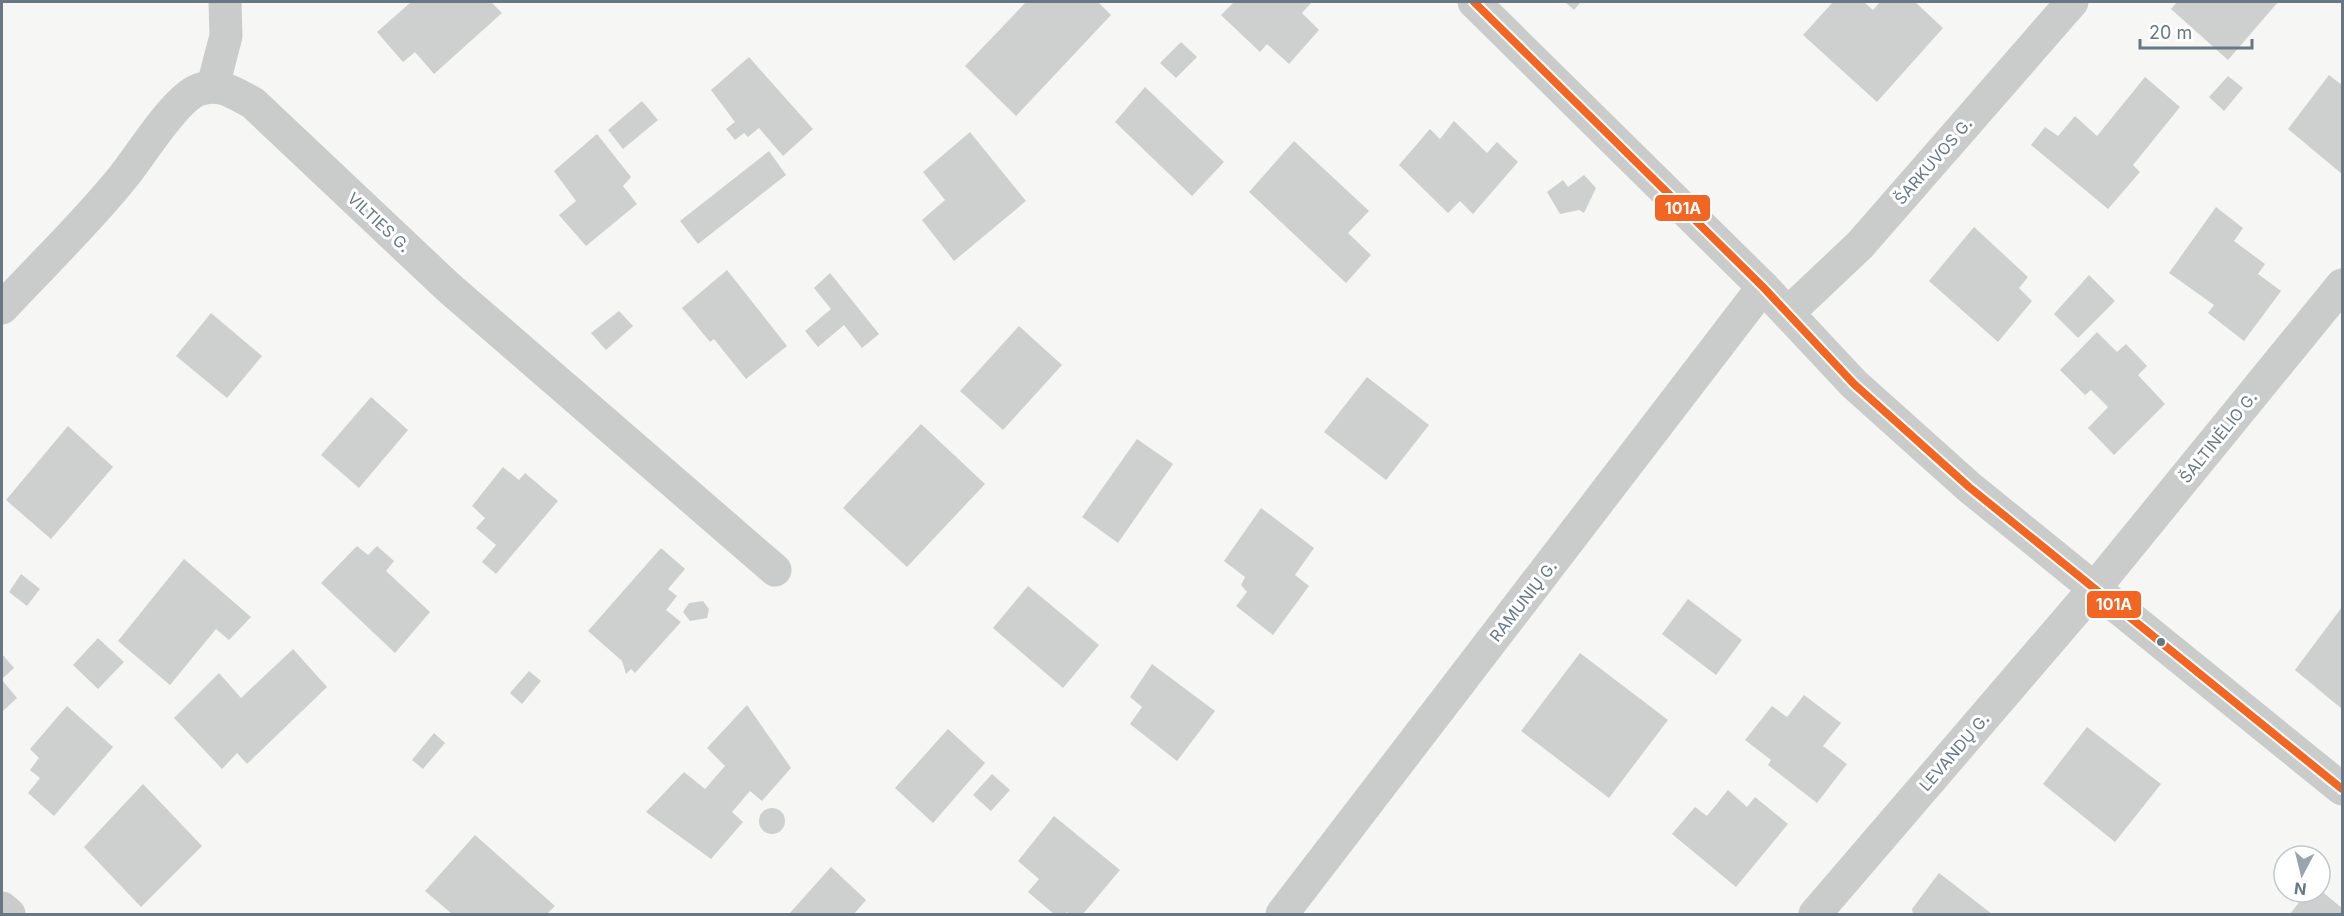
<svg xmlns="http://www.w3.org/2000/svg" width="2344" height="916" viewBox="0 0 2344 916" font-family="Inter,sans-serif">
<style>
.building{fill:#ced0d0}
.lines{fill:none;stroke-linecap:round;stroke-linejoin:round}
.minor{stroke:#cacccc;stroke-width:33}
.bus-1-casing{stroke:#fff;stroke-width:12}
.bus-1{stroke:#f26522;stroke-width:8}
.bus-dot{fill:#677884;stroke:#fff;stroke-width:2}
.labels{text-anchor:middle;stroke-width:6;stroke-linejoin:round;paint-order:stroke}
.street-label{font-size:16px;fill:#677884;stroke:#fff}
.line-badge{stroke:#fff;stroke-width:2}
.badge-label{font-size:16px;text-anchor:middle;font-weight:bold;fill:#fff}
</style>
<rect width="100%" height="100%" fill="#f6f6f5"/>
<!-- building -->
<g class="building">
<polygon points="411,2 491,2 502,13 434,74 415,52 403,62 377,32"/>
<polygon points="1026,2 1098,2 1111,15 1016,116 965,66"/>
<polygon points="1234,2 1312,2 1302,13 1319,30 1289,64 1267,44 1260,52 1221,15"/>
<polygon points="1565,2 1581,2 1574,10"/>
<polygon points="1833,2 1864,2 1873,10 1880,2 1915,2 1943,28 1877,102 1803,35"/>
<polygon points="2177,2 2278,2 2228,60 2171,9"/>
<polygon points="1181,42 1197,57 1176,78 1160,63"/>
<polygon points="749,57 813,129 783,156 759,128 748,137 744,133 735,140 726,129 735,122 711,90"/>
<polygon points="2329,75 2342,85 2342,174 2288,129"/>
<polygon points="2228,76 2243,88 2224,111 2209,97"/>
<polygon points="2145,77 2180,107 2133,165 2140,172 2108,209 2031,145 2045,127 2058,136 2075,116 2097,136"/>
<polygon points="1145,87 1224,162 1192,196 1115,122"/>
<polygon points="642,101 658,120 623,149 608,130"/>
<polygon points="1454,121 1487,153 1497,142 1518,162 1473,214 1460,201 1448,213 1399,165 1430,129 1440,139"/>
<polygon points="970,132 1026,201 954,261 922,220 945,200 923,172"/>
<polygon points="597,134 631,177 623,186 637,204 586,246 559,215 576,201 554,171"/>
<polygon points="1294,141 1369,211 1348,233 1371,255 1346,283 1249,192"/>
<polygon points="769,151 786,175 698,244 680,221"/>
<polygon points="1584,175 1596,188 1584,213 1579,210 1560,214 1547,192 1563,180 1568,187"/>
<polygon points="2216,207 2243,228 2234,241 2265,264 2258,274 2281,291 2244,341 2208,313 2214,305 2169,273"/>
<polygon points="1974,227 2028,277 2019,288 2032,301 1998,342 1929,281"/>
<polygon points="727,270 787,346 746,379 714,339 710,342 682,308"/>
<polygon points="830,273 879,334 862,348 844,325 818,347 805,331 831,309 814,288"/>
<polygon points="2089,275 2115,301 2078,338 2054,314"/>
<polygon points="619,311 633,326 606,350 591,333"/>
<polygon points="211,313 262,356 227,398 176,356"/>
<polygon points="1019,326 1062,365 1003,430 960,391"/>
<polygon points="2097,332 2117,352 2126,344 2147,366 2138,375 2165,404 2114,455 2088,428 2108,407 2091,390 2085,395 2060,370"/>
<polygon points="1367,377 1429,425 1386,480 1324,432"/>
<polygon points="371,397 408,430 359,488 321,455"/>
<polygon points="921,424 985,484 907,567 843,508"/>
<polygon points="68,426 113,467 51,539 6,500"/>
<polygon points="1137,439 1173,464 1118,543 1082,517"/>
<polygon points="503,467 519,480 525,473 558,501 496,574 482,562 496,545 476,528 485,518 472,506"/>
<polygon points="1261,508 1314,548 1295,575 1309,586 1273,635 1236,606 1247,592 1241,585 1245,577 1224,561"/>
<polygon points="357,546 368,555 377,546 394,561 386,571 430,612 395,653 321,583"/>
<polygon points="661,548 685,569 668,589 677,596 666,610 681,622 635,673 631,669 626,674 622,661 588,631"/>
<polygon points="184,559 251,617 229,640 216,629 170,685 118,641"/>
<polygon points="21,574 40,589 27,606 9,592"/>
<polygon points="1028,586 1099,645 1063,688 993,628"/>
<polygon points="1688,599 1742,640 1716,675 1662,634"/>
<polygon points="703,601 709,609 707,618 690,621 683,612 689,603"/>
<polygon points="2342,607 2342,709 2295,670"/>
<polygon points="98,638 124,662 98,689 73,665"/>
<polygon points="293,649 327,687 247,764 237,753 222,769 174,718 219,673 241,698"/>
<polygon points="1580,653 1668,720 1609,798 1521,731"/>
<polygon points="2,654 14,668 2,679"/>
<polygon points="1152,664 1215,711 1177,761 1130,724 1142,707 1130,697"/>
<polygon points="529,671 541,681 522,704 510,693"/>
<polygon points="2,680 17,698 2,712"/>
<polygon points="1804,695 1841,723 1823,746 1847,764 1817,803 1768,765 1771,760 1745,740 1772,706 1787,717"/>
<polygon points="747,705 791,768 762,801 750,791 732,812 743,822 711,859 646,812 684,772 705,789 725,766 707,748"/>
<polygon points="67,706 113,747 54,816 28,793 40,778 30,770 39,758 30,749"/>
<polygon points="2087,727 2161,784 2115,842 2043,784"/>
<polygon points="948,729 985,763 933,823 895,788"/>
<polygon points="434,733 445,743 423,769 412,760"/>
<polygon points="992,774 1010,790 991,811 973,795"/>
<polygon points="143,784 202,846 141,907 84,847"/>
<polygon points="1728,790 1747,807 1755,797 1788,824 1736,887 1672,834 1695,807 1707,816"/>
<circle cx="772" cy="821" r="13"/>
<polygon points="1054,816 1120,870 1083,914 1070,914 1067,912 1065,914 1054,914 1028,892 1039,879 1018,861"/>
<polygon points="475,835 555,906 547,914 452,914 425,891"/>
<polygon points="831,867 866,900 854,914 789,914"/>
<polygon points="1939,873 1992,914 1913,914 1912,909"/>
<polygon points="2320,890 2342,908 2342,914 2290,914 2307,892 2320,892"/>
</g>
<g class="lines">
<!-- minor -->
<g class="minor">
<polyline points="1474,2 1763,287 1854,384 1969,487 2342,789"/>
<polyline points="213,86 226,36 225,2"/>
<path d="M2 308C42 265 86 223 123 177 140 156 175 99 198 90 220 82 234 93 253 103L448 287 775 570"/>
<polyline points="1788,313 1860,245 2072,2"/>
<polyline points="2,908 9,914"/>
<polyline points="1282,914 1763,287"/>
<polyline points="1815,914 2094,589 2342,285"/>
</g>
<defs>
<polyline id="bus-1" points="1474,2 1763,287 1854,384 1969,487 2342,789"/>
</defs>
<!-- bus-1 casing -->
<use href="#bus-1" class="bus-1-casing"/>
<!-- bus-1 -->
<use href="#bus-1" class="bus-1"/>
</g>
<!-- markers -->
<circle class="bus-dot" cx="2161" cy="642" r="5"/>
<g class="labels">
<!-- street labels -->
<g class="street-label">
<text transform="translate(1933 161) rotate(-49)" y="6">ŠARKUVOS G.</text>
<text transform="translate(379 222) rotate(43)" y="6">VILTIES G.</text>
<text transform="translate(2218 437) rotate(-51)" y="6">ŠALTINĖLIO G.</text>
<text transform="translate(1523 601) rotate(-52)" y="6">RAMUNIŲ G.</text>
<text transform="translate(1954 752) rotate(-49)" y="6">LEVANDŲ G.</text>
</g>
</g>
<g class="line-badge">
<rect x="1654" y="194" width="57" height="28" rx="6" fill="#f26522"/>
<rect x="2086" y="590" width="56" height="29" rx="6" fill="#f26522"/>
</g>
<g class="badge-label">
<text x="1683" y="214">101A</text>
<text x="2114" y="610">101A</text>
</g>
<!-- border -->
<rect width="2344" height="916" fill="none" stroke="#677884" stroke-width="6"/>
<!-- north arrow -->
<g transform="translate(2302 874) rotate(187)"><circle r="28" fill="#ffffff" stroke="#c2c9ce" stroke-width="1.5"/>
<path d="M0-4.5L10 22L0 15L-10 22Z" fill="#99a4ac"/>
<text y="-9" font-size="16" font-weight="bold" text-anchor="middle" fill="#677884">N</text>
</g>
<!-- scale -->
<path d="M2140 39v9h112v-9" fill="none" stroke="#677884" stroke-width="3"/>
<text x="2149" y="39" font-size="18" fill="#677884" stroke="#ffffff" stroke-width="4.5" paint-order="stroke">20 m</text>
</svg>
